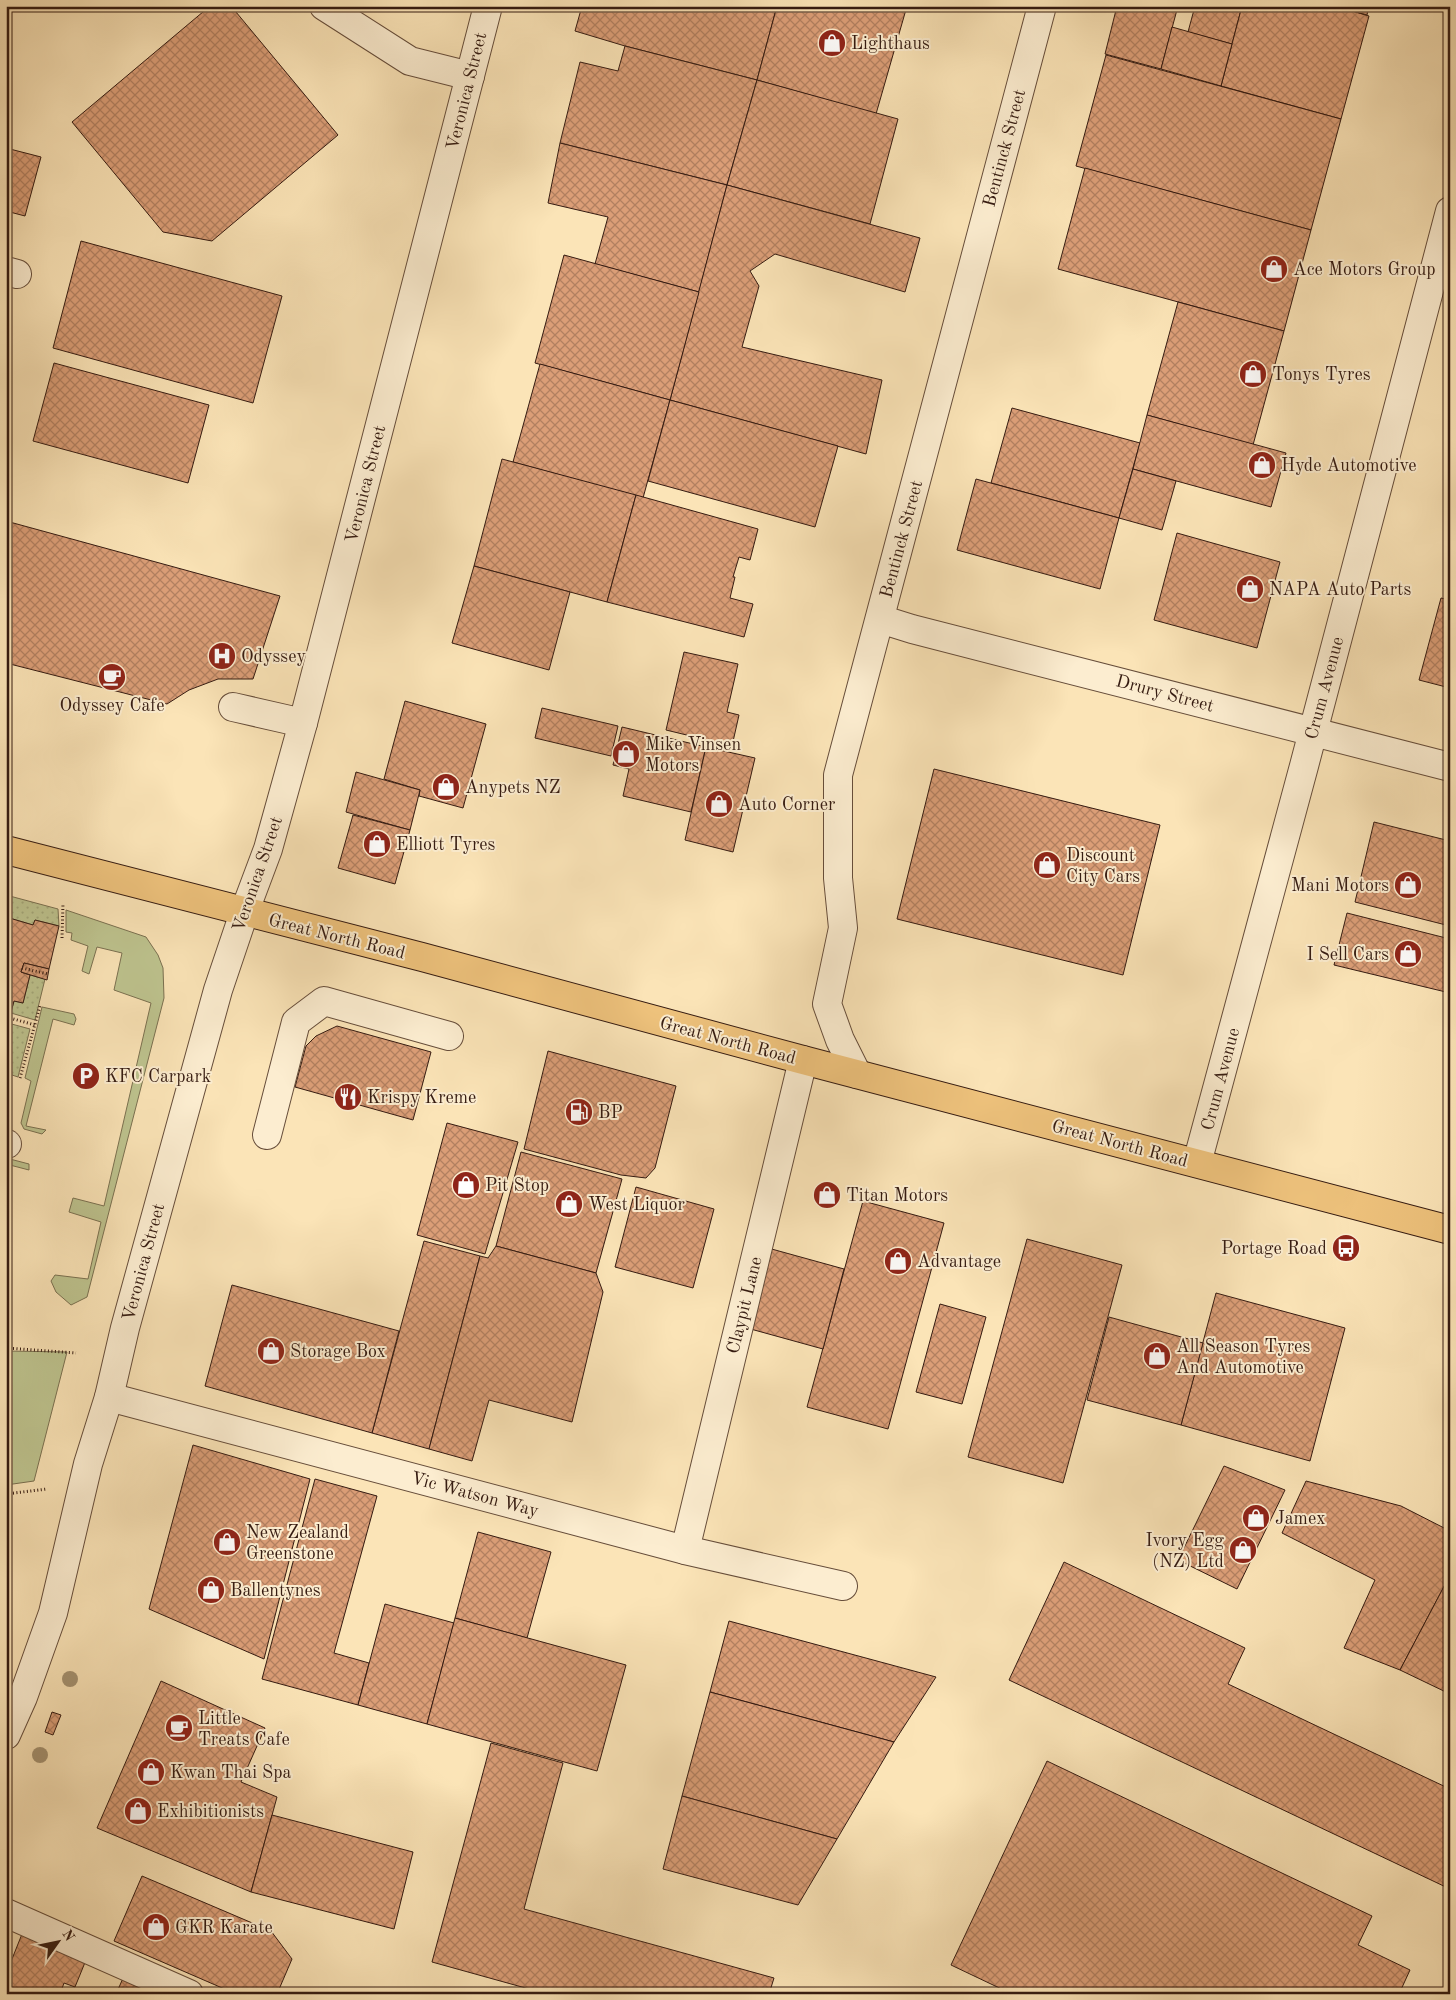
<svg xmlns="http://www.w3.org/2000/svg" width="1456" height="2000" viewBox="0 0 1456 2000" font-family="'Old Standard TT',serif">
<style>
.grass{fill:#bec48f;stroke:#7a7050}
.garden{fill:url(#garden-dots);stroke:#7a7050}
.building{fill:url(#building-cross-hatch);stroke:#351b11}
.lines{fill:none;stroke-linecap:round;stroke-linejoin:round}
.minor-casing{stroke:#664d3a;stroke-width:30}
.major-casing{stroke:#351b11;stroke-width:30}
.path{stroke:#351b11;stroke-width:3;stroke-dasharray:1 2.5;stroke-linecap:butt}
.minor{stroke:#fcedd0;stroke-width:28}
.major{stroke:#eec27c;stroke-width:28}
.tree{fill:#a59271}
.labels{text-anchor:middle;stroke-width:4;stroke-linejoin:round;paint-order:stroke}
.poi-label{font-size:18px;fill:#351b11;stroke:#fcedd0;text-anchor:start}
.street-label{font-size:18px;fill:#351b11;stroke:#fcedd0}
</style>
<defs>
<pattern id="garden-dots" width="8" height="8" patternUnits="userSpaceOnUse" patternTransform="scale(1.25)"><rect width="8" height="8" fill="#bec48f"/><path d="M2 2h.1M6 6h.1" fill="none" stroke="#a4a87a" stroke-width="1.8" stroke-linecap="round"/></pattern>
<pattern id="building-cross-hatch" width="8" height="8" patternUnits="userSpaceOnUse" patternTransform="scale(1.25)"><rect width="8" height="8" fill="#db9e77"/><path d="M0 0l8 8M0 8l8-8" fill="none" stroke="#b28060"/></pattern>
</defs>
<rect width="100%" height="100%" fill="#fbe4b7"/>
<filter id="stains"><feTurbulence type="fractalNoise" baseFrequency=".004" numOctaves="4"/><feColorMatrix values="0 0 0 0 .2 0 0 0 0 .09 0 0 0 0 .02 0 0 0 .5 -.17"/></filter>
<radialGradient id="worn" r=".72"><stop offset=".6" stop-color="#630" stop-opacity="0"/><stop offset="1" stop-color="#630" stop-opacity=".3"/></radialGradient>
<!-- grass -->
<g class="grass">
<polygon points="66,910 146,937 158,955 163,968 164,998 87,1297 71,1305 56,1292 51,1281 55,1275 88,1279 101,1222 69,1212 73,1198 104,1206 151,1003 114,990 122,953 97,947 89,974 82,971 88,946 71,940 72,933 66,932"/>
<polygon points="42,1007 74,1014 76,1019 74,1025 53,1019 26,1126 46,1130 42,1134 24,1129 21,1123 31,1081 25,1078"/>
<polygon points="6,1158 29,1164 29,1170 6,1164"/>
<polygon points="6,1351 67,1352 34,1481 6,1485"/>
</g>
<!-- garden -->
<g class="garden">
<polygon points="6,895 58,909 59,926 35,920 33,925 6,917"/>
<polygon points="30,975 45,979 35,1020 11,1013 14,1001 23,1003"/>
<polygon points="8,1023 30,1029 18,1077 6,1073 6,1030"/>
</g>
<!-- building -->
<g class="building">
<polygon points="210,6 231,6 338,135 212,241 163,232 72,122"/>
<polygon points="582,6 777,6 757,80 625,46 575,31"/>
<polygon points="777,6 907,6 876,114 757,80"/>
<polygon points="1117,6 1178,6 1161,69 1105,54"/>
<polygon points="1195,6 1242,6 1232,44 1188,32"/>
<polygon points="1242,6 1335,6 1369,16 1341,119 1221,86"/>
<polygon points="1335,6 1369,6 1367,15"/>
<polygon points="1172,27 1232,44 1221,86 1161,69"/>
<polygon points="625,46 757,80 727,185 560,143 580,62 618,71"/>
<polygon points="1106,55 1341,119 1311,230 1076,166"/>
<polygon points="757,80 898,119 870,224 727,185"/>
<polygon points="560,143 727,185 699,292 595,264 608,217 548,203"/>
<polygon points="6,148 41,157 25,216 6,211"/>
<polygon points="1085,168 1311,230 1284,331 1058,269"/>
<polygon points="727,185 920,238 905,292 775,254 750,271 759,286 742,347 882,380 866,454 670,400"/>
<polygon points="81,241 282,296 253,403 53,348"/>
<polygon points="564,255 699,292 670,400 535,363"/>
<polygon points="1178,302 1284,331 1253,445 1147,415"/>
<polygon points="54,363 209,405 188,483 33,441"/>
<polygon points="540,364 670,400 643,498 513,462"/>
<polygon points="670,400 838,446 815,527 648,481"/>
<polygon points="1012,408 1140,443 1119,518 991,483"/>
<polygon points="1147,415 1286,453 1271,507 1133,469"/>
<polygon points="502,459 636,495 607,602 474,566"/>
<polygon points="1133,469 1176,481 1162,530 1119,518"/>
<polygon points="976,479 1119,518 1100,589 957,550"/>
<polygon points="636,495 758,529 750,560 739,557 733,577 735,577 730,598 753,604 744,637 607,602"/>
<polygon points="6,521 280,596 253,679 218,679 189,690 167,704 6,663"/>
<polygon points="1177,533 1280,562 1257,648 1154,620"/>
<polygon points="474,566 570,592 549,670 452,643"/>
<polygon points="1441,598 1450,600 1450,688 1419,680"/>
<polygon points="684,652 738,664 727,712 739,715 732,746 666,730"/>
<polygon points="405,701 486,724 463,808 419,796 420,790 384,779"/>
<polygon points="542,708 618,726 611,756 535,738"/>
<polygon points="622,727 706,747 691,812 623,796 629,769 613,765"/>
<polygon points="706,747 755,758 733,852 685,840"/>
<polygon points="934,769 1160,825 1123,975 897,919"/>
<polygon points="356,772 420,790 410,830 346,812"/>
<polygon points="353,815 410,830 395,884 338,868"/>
<polygon points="1374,822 1450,841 1450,926 1355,902"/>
<polygon points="1347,913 1450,939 1450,993 1334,965"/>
<polygon points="6,917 33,925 35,920 59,926 49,969 24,963 21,972 30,975 23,1003 14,1001 6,1030"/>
<polygon points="24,963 49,969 47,980 21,972"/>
<polygon points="337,1026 431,1052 413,1120 295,1087 306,1046 316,1036"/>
<polygon points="548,1051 676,1086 655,1168 646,1178 621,1175 524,1149"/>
<polygon points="447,1123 518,1142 485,1254 417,1235"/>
<polygon points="521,1152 622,1179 596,1273 496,1246"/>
<polygon points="636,1187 714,1209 693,1288 615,1267"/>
<polygon points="863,1201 944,1223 888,1429 807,1407"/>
<polygon points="1027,1239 1122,1265 1063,1483 968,1457"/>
<polygon points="424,1241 480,1256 429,1449 372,1433"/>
<polygon points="496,1246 596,1273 603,1292 572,1422 489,1400 472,1461 429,1449 480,1256 488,1258"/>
<polygon points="768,1248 844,1269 823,1349 747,1328"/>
<polygon points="232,1285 399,1331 372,1433 205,1386"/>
<polygon points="1216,1293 1345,1328 1310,1461 1181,1425"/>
<polygon points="940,1304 986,1317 962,1404 916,1392"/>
<polygon points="1109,1317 1203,1343 1181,1425 1087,1400"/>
<polygon points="193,1445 310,1479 264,1659 149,1609"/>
<polygon points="1224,1466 1285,1490 1237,1589 1178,1560"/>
<polygon points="315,1479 377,1496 334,1653 369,1663 358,1705 262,1679"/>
<polygon points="1306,1481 1401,1506 1450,1531 1450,1575 1400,1670 1344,1648 1375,1580 1282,1533"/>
<polygon points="478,1532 551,1552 527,1638 455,1618"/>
<polygon points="1064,1562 1245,1648 1228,1684 1450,1789 1450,1889 1009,1680"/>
<polygon points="1450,1575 1450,1694 1400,1670"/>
<polygon points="385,1604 454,1623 427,1724 358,1705"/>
<polygon points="455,1618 626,1665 597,1771 427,1724"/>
<polygon points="729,1621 936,1677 894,1742 710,1692"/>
<polygon points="161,1681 265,1728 241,1782 277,1797 251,1892 97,1828"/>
<polygon points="710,1692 894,1742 837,1839 682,1796"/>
<polygon points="52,1712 61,1715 53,1735 45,1732"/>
<polygon points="491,1743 563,1763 524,1909 774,1978 769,1994 547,1994 432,1962"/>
<polygon points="1047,1761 1372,1916 1358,1945 1410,1970 1399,1994 1012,1994 951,1965"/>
<polygon points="682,1796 837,1839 798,1905 663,1869"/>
<polygon points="272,1815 413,1852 394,1929 251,1892"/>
<polygon points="142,1876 271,1931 292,1959 277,1994 236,1994 114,1941"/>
<polygon points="22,1934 86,1960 75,1987 64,1983 60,1994 22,1994 6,1988 6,1974"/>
<polygon points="124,1976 162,1994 116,1994"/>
</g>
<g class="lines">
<defs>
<g id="minor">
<polyline points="324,6 410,61 470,76"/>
<polyline points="6,271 17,274"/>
<polyline points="880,619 912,629 1450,767"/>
<polyline points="233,707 303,723"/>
<polyline points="857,1074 840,1040 827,1004 843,928 838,878 838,775 1042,6"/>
<polyline points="267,1135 296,1022 324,1001 449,1036"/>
<polyline points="6,1144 7,1144"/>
<polyline points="1197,1163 1304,766 1450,211"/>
<polyline points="109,1397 685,1550 843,1586"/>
<polyline points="685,1550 803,1060"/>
<polyline points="6,1735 23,1697 53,1613 88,1464 109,1397 125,1328 218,990 244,913 268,849 303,723 488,6"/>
<polyline points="6,1913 189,1994"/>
</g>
<polyline id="major" points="6,850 422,957 803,1060 1450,1230"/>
</defs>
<!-- minor casing -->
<use href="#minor" class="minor-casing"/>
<!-- major casing -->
<use href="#major" class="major-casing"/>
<!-- path -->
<g class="path">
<polyline points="62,938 63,903"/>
<polyline points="22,968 48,974"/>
<polyline points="10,1018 35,1025"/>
<polyline points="20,1078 40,1006"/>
<polyline points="6,1348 76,1353"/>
<polyline points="6,1494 47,1489"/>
</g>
<!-- minor -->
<use href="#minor" class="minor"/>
<!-- major -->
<use href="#major" class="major"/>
</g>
<!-- trees -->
<g class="tree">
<circle cx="70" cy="1679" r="8"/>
<circle cx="40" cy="1755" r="8"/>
</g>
<!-- icons -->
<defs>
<symbol id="shop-disc" viewBox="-11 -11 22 22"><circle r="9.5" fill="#8f2418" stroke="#fcedd0"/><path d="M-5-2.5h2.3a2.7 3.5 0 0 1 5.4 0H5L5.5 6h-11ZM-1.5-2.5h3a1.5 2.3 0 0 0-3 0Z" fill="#fff"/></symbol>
<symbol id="hospital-disc" viewBox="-11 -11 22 22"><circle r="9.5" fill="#8f2418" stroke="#fcedd0"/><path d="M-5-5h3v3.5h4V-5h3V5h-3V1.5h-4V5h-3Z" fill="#fff"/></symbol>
<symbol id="cafe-disc" viewBox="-11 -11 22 22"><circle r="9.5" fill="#8f2418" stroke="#fcedd0"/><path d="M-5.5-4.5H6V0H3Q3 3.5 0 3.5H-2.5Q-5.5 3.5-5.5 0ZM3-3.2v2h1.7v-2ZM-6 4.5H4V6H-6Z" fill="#fff"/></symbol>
<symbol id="parking-disc" viewBox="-11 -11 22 22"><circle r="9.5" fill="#8f2418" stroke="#fcedd0"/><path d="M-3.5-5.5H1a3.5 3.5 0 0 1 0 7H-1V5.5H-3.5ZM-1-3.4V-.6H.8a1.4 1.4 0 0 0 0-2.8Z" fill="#fff"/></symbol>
<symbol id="restaurant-disc" viewBox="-11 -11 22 22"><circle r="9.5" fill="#8f2418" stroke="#fcedd0"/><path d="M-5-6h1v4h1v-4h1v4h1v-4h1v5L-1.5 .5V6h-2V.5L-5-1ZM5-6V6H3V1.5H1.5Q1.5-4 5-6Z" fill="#fff"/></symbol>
<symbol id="fuel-disc" viewBox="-11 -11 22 22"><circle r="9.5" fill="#8f2418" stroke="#fcedd0"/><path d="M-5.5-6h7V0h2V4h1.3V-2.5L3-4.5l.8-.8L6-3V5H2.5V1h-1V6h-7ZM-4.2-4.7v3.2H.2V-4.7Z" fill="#fff"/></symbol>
<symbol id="bus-disc" viewBox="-11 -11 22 22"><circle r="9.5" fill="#8f2418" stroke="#fcedd0"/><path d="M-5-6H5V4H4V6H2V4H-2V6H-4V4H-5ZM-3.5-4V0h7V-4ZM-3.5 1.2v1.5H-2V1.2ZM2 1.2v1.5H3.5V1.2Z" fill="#fff"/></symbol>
</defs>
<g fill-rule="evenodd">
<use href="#shop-disc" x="816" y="27" width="32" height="32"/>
<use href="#shop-disc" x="1258" y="253" width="32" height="32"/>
<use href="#shop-disc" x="1237" y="358" width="32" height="32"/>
<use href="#shop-disc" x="1246" y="449" width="32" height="32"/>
<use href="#shop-disc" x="1234" y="573" width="32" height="32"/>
<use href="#hospital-disc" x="206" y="640" width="32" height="32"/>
<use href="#cafe-disc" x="96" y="661" width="32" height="32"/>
<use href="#shop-disc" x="610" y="738" width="32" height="32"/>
<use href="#shop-disc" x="430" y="771" width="32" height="32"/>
<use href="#shop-disc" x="703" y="788" width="32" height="32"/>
<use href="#shop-disc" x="361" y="828" width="32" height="32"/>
<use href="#shop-disc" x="1031" y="849" width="32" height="32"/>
<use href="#shop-disc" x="1392" y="869" width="32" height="32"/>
<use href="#shop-disc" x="1392" y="938" width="32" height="32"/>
<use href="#parking-disc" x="70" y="1060" width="32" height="32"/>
<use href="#restaurant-disc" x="332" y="1081" width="32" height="32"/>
<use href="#fuel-disc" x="563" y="1096" width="32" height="32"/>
<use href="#shop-disc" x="450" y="1169" width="32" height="32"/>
<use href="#shop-disc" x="811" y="1179" width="32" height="32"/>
<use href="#shop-disc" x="553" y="1188" width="32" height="32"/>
<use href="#bus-disc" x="1330" y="1232" width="32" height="32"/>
<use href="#shop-disc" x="882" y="1245" width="32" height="32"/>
<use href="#shop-disc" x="255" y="1335" width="32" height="32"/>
<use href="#shop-disc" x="1141" y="1340" width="32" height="32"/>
<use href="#shop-disc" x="1240" y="1502" width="32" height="32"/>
<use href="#shop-disc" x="211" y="1526" width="32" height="32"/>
<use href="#shop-disc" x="1227" y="1534" width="32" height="32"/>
<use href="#shop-disc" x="195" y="1574" width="32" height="32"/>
<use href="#cafe-disc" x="163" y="1712" width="32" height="32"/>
<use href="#shop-disc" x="135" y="1756" width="32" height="32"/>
<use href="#shop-disc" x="122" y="1795" width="32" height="32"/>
<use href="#shop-disc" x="140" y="1911" width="32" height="32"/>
</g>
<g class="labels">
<!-- poi labels -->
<g class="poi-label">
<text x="851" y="49">Lighthaus</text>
<text x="1293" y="275">Ace Motors Group</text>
<text x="1272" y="380">Tonys Tyres</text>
<text x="1281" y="471">Hyde Automotive</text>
<text x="1269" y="595">NAPA Auto Parts</text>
<text x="241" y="662">Odyssey</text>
<text x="112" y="711" text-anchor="middle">Odyssey Cafe</text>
<text x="645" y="750">Mike Vinsen<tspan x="645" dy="21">Motors</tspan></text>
<text x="465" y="793">Anypets NZ</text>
<text x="738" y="810">Auto Corner</text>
<text x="396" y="850">Elliott Tyres</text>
<text x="1066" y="861">Discount<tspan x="1066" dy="21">City Cars</tspan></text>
<text x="1389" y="891" text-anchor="end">Mani Motors</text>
<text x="1389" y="960" text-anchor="end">I Sell Cars</text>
<text x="105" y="1082">KFC Carpark</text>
<text x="367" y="1103">Krispy Kreme</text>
<text x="598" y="1118">BP</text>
<text x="485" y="1191">Pit Stop</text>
<text x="846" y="1201">Titan Motors</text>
<text x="588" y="1210">West Liquor</text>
<text x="1327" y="1254" text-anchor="end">Portage Road</text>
<text x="917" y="1267">Advantage</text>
<text x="1176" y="1352">All Season Tyres<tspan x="1176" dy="21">And Automotive</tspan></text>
<text x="290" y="1357">Storage Box</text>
<text x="1275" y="1524">Jamex</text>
<text x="246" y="1538">New Zealand<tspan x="246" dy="21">Greenstone</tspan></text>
<text x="1224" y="1546" text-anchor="end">Ivory Egg<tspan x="1224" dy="21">(NZ) Ltd</tspan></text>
<text x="230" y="1596">Ballentynes</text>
<text x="198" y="1724">Little<tspan x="198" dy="21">Treats Cafe</tspan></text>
<text x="170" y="1778">Kwan Thai Spa</text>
<text x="157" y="1817">Exhibitionists</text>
<text x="175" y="1933">GKR Karate</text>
</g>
<!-- street labels -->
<g class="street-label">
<text transform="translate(466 91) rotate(-76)" y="6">Veronica Street</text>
<text transform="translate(1004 148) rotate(-75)" y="6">Bentinck Street</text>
<text transform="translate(365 484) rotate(-76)" y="6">Veronica Street</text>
<text transform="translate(901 539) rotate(-75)" y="6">Bentinck Street</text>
<text transform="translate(1324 688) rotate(-75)" y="6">Crum Avenue</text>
<text transform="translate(1165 693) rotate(15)" y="6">Drury Street</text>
<text transform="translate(257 874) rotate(-71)" y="6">Veronica Street</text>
<text transform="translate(337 936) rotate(14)" y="6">Great North Road</text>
<text transform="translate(728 1040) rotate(15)" y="6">Great North Road</text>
<text transform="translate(1220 1079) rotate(-75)" y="6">Crum Avenue</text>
<text transform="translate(1120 1143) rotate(15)" y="6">Great North Road</text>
<text transform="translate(143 1262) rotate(-75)" y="6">Veronica Street</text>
<text transform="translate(744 1305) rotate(-76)" y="6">Claypit Lane</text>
<text transform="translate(475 1494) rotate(15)" y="6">Vic Watson Way</text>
</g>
</g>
<!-- margin -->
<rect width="1456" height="2000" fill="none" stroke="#fbe4b7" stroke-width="25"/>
<rect x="8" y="8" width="1441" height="1985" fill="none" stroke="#351b11" stroke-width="2.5"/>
<rect x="12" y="12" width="1431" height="1975" fill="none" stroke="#351b11"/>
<!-- north arrow -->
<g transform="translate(58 1942) rotate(57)" stroke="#fcedd0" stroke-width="4" paint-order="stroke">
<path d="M0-4L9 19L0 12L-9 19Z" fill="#351b11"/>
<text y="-8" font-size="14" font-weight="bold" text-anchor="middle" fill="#351b11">N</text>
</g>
<rect width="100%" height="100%" filter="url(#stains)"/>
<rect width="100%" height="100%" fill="url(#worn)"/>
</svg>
